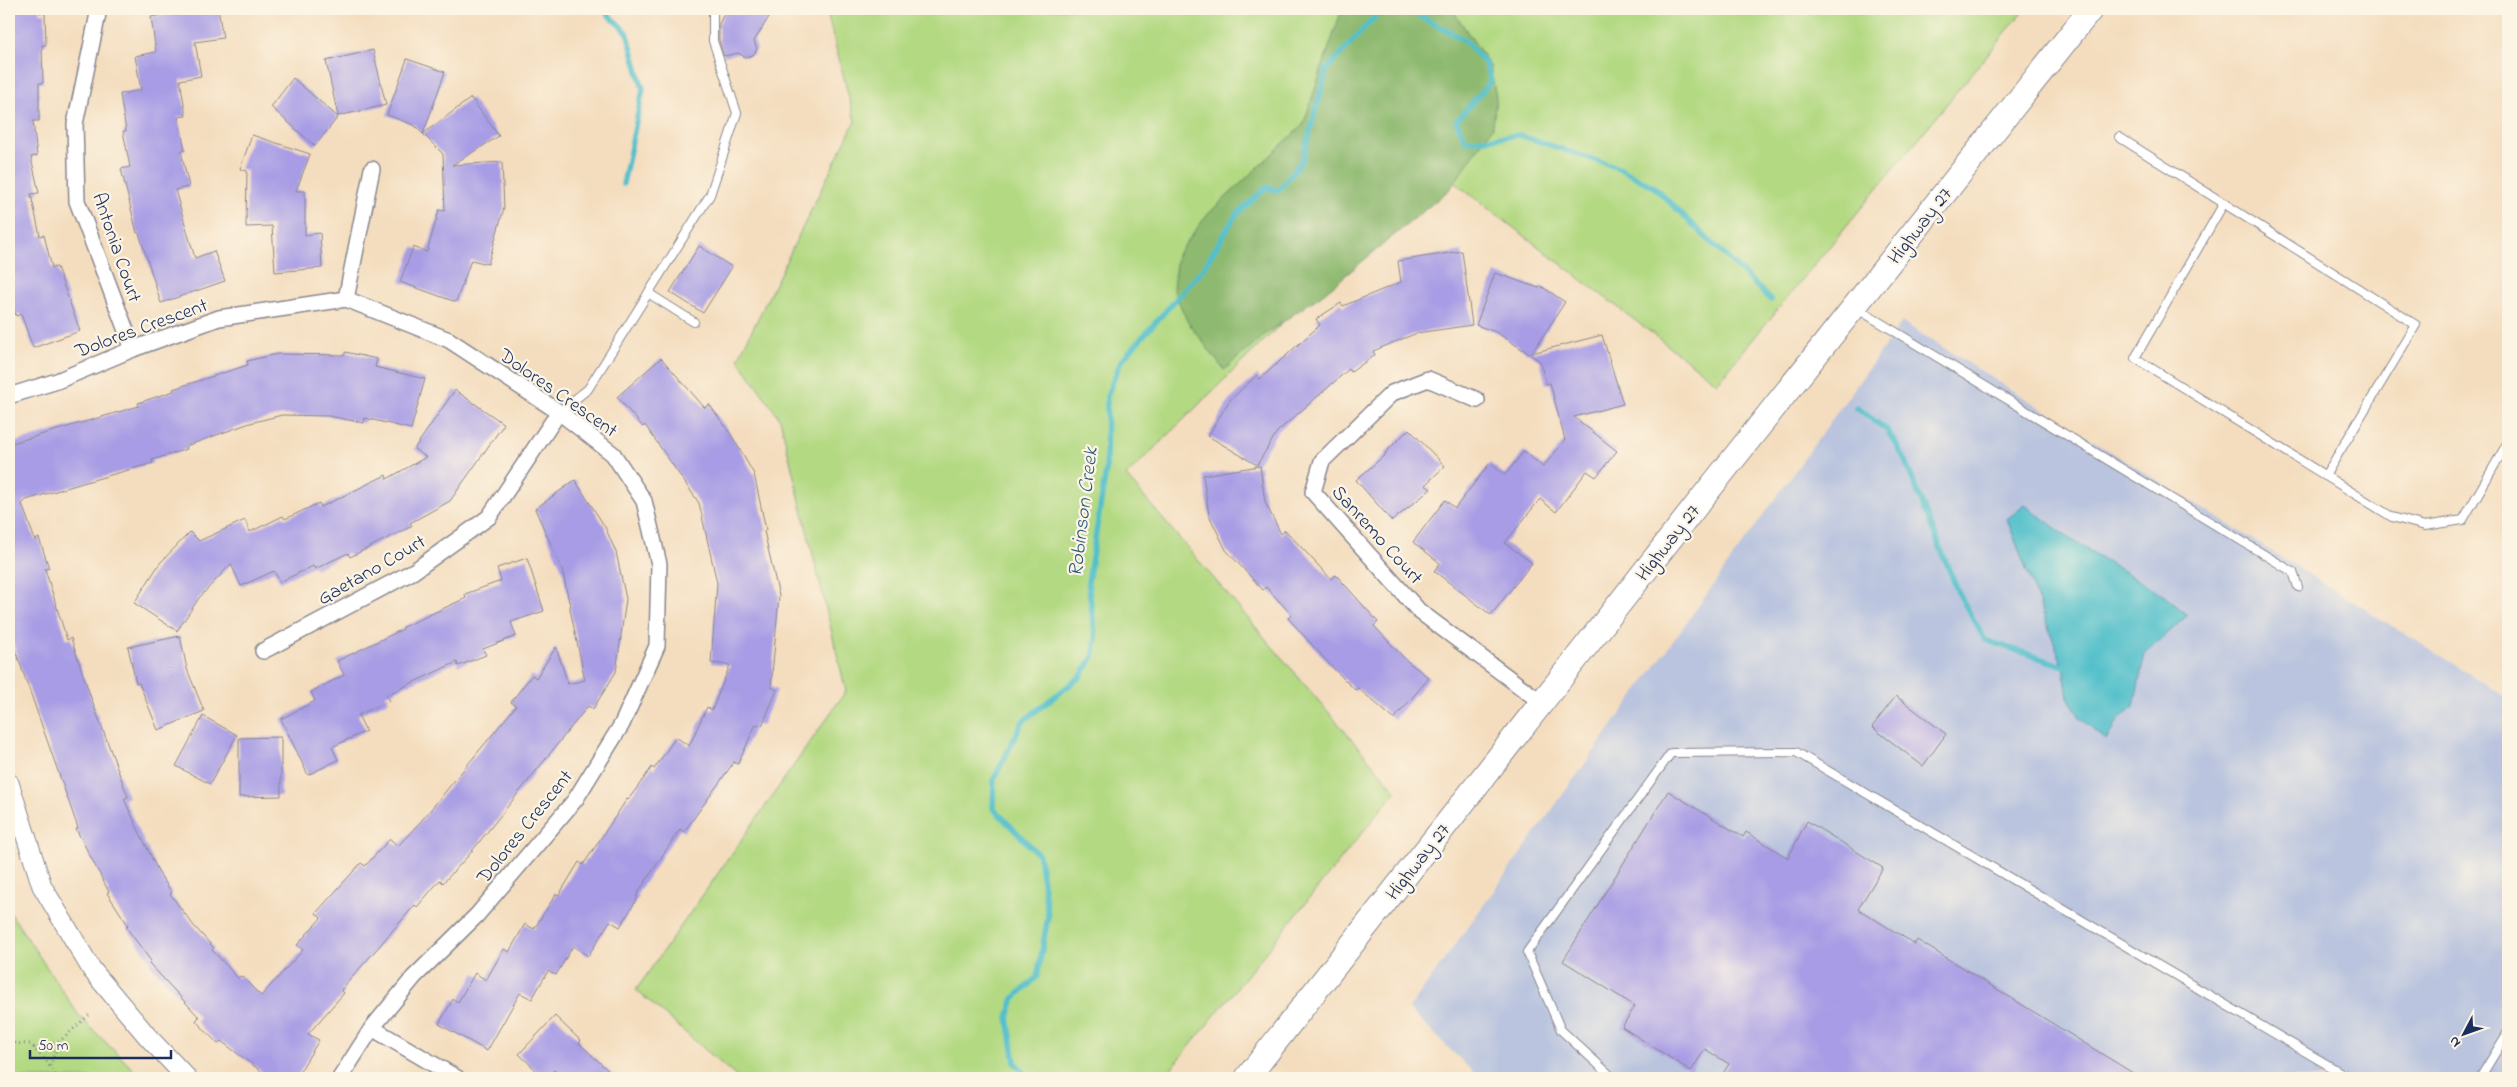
<svg xmlns="http://www.w3.org/2000/svg" width="2517" height="1087" viewBox="0 0 2517 1087" font-family="'Indie Flower',sans-serif">
<style>
.industrial{fill:#bac4de}
.green{fill:#b3d982;stroke:#678470}
.forest{fill:#8eb970;stroke:#547467}
.water{fill:#53c0cb;stroke:#377894}
.lines{fill:none;stroke-linecap:round;stroke-linejoin:round}
.stream{stroke:#53c0cb;stroke-width:5.5}
.building{fill:#a79ce5}
.service-casing{stroke:#88868e;stroke-width:10}
.minor-casing{stroke:#88868e;stroke-width:18}
.tertiary-casing{stroke:#88868e;stroke-width:21}
.primary-casing{stroke:#88868e;stroke-width:26}
.path{stroke:#88868e;stroke-width:3;stroke-dasharray:1 4;stroke-linecap:butt}
.service{stroke:#fff;stroke-width:8}
.minor{stroke:#fff;stroke-width:15}
.tertiary{stroke:#fff;stroke-width:19}
.primary{stroke:#fff;stroke-width:24}
.labels{text-anchor:middle;stroke-width:4.5;stroke-linejoin:round;paint-order:stroke}
.street-label{font-size:20px;fill:#1b2f5e;stroke:#fcf5e5}
.water-label{font-size:21px;font-style:italic;fill:#2c5a7f;stroke:#fcf5e5}
</style>
<rect width="100%" height="100%" fill="#fcf5e5"/>
<filter id="ink" filterUnits="userSpaceOnUse"><feTurbulence type="fractalNoise" baseFrequency=".02" numOctaves="2"/><feDisplacementMap in="SourceGraphic" scale="10" xChannelSelector="R" yChannelSelector="G"/><feConvolveMatrix kernelMatrix="1 2 1 2 8 2 1 2 1" color-interpolation-filters="sRGB"/></filter>
<filter id="wash" filterUnits="userSpaceOnUse"><feTurbulence type="fractalNoise" baseFrequency=".0096" numOctaves="4" result="noise"/><feDisplacementMap in="SourceGraphic" scale="20" xChannelSelector="R" yChannelSelector="G"/><feGaussianBlur stdDeviation="1.12" result="paint"/><feColorMatrix in="noise" values="0 0 0 0 0 0 0 0 0 0 0 0 0 0 0 0 0 1.4 0 .05"/><feComposite in="paint" operator="in"/></filter>
<g filter="url(#wash)">
<rect width="100%" height="100%" fill="#f4ddbe"/>
<!-- industrial -->
<polygon class="industrial" points="1902,322 2508,698 2508,1078 1479,1078 1409,1009"/>
<!-- green -->
<g class="green">
<polygon points="826,9 2025,9 1717,383 1438,170 1126,476 1396,791 1164,1078 738,1078 636,990 846,691 780,419 738,359 855,121"/>
<polygon points="11,914 80,1017 142,1078 9,1078 9,915"/>
</g>
<!-- forest -->
<polygon class="forest" points="1342,9 1452,9 1490,66 1496,97 1493,127 1450,189 1323,294 1265,334 1224,370 1187,321 1173,288 1177,255 1207,215 1303,125"/>
<!-- water -->
<polygon class="water" points="2025,505 2070,539 2163,595 2188,615 2145,654 2134,706 2120,718 2106,740 2081,719 2068,697 2063,666 2007,519"/>
<g class="lines">
<!-- stream -->
<g class="stream">
<polyline points="602,9 627,32 643,89 623,184"/>
<polyline points="1407,9 1464,40 1485,63 1491,81 1456,121 1466,141 1519,135 1619,168 1654,187 1771,300"/>
<polyline points="1857,408 1887,430 1903,456 1959,594 1985,640 2064,666"/>
<polyline points="1029,1078 1015,1063 1008,1017 1014,998 1037,977 1048,916 1039,855 993,808 994,779 1023,721 1081,676 1093,657 1096,640 1088,582 1106,471 1107,396 1121,361 1203,269 1235,216 1267,187 1278,191 1302,160 1327,69 1382,9"/>
</g>
</g>
<g id="blocks">
<!-- building -->
<g class="building">
<polygon points="9,9 40,9 40,13 45,13 46,45 42,45 43,83 39,83 39,121 33,121 37,156 31,157 39,193 31,194 40,236 44,235 52,268 57,267 80,331 33,348 21,314 16,316 9,295"/>
<polygon points="161,9 218,9 223,38 195,42 201,76 180,80 186,116 178,117 185,150 181,151 189,187 175,190 195,258 214,251 225,281 161,303 139,233 137,233 121,169 130,167 123,131 126,131 120,94 141,90 135,56 156,52 151,17 162,15"/>
<polygon points="726,9 774,9 754,41 757,49 753,55 745,57 738,53 724,56 719,40 719,24"/>
<polygon points="373,50 386,105 338,116 326,61"/>
<polygon points="407,59 445,72 423,134 414,125 387,115"/>
<polygon points="293,78 338,117 315,146 271,107"/>
<polygon points="471,98 499,136 452,165 502,162 504,208 488,264 471,260 456,302 400,282 413,247 427,252 439,210 445,211 443,154 423,134"/>
<polygon points="252,135 310,154 296,191 305,191 305,235 320,233 322,268 275,272 272,226 246,227 247,171 240,169"/>
<polygon points="699,246 732,267 703,313 670,292"/>
<polygon points="1462,251 1472,325 1417,333 1373,351 1375,355 1351,372 1349,369 1277,432 1257,465 1208,436 1229,401 1257,375 1260,379 1320,325 1316,319 1341,303 1343,306 1401,282 1398,261"/>
<polygon points="1495,273 1539,288 1541,286 1565,302 1532,353 1602,335 1623,404 1574,417 1617,451 1596,477 1587,471 1556,512 1540,499 1505,543 1532,563 1491,615 1434,571 1440,563 1413,542 1445,500 1455,508 1490,463 1505,475 1524,451 1543,467 1565,440 1550,383 1546,384 1540,361 1496,332 1476,325"/>
<polygon points="345,352 377,359 375,367 425,379 411,429 365,418 364,423 329,416 282,415 250,423 186,446 187,449 152,460 153,463 86,482 26,500 22,504 35,540 39,538 49,568 45,569 67,640 71,638 91,698 128,797 124,799 139,831 159,873 172,893 170,894 194,926 214,948 212,950 238,978 241,976 261,996 303,950 297,945 321,918 316,913 361,863 365,866 390,839 398,846 422,820 516,706 511,702 532,675 536,678 556,647 568,684 585,680 570,609 571,601 569,602 562,569 535,509 575,480 605,527 616,552 626,599 616,672 593,709 588,706 468,856 443,883 440,880 417,907 415,905 341,990 344,993 308,1034 319,1040 296,1078 270,1078 221,1041 218,1044 196,1021 199,1017 149,963 151,961 126,927 128,925 107,893 109,892 76,829 78,828 9,632 9,444 139,406 138,403 174,391 173,389 248,365 247,361 277,354 345,355"/>
<polygon points="661,358 705,408 709,404 730,433 754,474 766,530 764,531 779,596 771,687 777,690 762,726 756,724 738,764 734,762 684,832 680,829 636,896 638,897 620,927 610,921 588,956 573,946 556,975 548,971 532,999 520,993 487,1051 439,1024 453,999 458,1002 475,973 486,980 504,949 509,952 525,924 534,929 556,894 559,895 579,862 583,865 627,799 628,800 652,767 654,769 676,737 689,746 707,707 712,710 730,665 711,663 717,583 699,503 645,425 643,427 617,397"/>
<polygon points="455,390 504,424 450,501 410,523 412,526 350,557 348,553 315,569 313,566 280,582 274,571 241,586 231,564 199,598 177,631 134,603 160,563 190,532 199,541 245,520 250,532 283,516 285,519 319,503 321,507 386,475 387,479 426,457 414,449"/>
<polygon points="1409,429 1445,466 1425,485 1431,489 1392,521 1356,480 1386,454 1385,453"/>
<polygon points="1260,466 1265,502 1281,534 1285,530 1331,579 1336,575 1378,622 1374,626 1406,660 1429,678 1394,719 1358,688 1355,690 1331,666 1288,618 1292,615 1266,587 1263,590 1226,550 1209,515 1203,475"/>
<polygon points="527,558 544,611 511,622 516,636 483,649 486,655 458,666 457,662 386,695 389,701 358,715 366,731 332,747 338,760 308,775 281,719 315,701 311,692 344,675 337,661 403,629 403,627 466,598 465,594 501,581 497,568"/>
<polygon points="180,636 187,669 204,711 158,730 139,683 136,683 128,647"/>
<polygon points="1896,696 1946,734 1923,766 1872,727"/>
<polygon points="203,716 237,735 210,784 176,766"/>
<polygon points="281,737 281,796 239,797 239,738"/>
<polygon points="1668,791 1743,837 1746,832 1788,858 1807,821 1883,868 1858,909 1915,944 1917,940 2141,1078 1720,1078 1729,1064 1705,1049 1691,1071 1622,1027 1635,1006 1563,961"/>
<polygon points="555,1016 581,1041 579,1043 616,1078 563,1078 554,1070 544,1078 519,1054"/>
</g>
</g>
</g>
<g filter="url(#ink)">
<use href="#blocks" fill-opacity="0" stroke="#88868e" stroke-width="1"/>
<g class="lines">
<defs>
<g id="service">
<polyline points="2119,137 2416,325 2325,476"/>
<polyline points="2224,203 2135,358 2392,517 2425,526 2463,520 2508,442"/>
<polyline points="648,293 694,322"/>
<polyline points="1856,308 2293,572 2298,587"/>
<polyline points="559,412 588,389 710,195 737,113 713,41 713,9"/>
<polyline points="1613,1078 1561,1030 1527,952 1671,753 1796,752 2350,1078"/>
<polyline points="2480,1078 2508,1032"/>
</g>
<g id="minor">
<polyline points="99,9 75,124 77,201 133,349"/>
<polyline points="346,299 372,169"/>
<polyline points="9,396 57,381 133,349 219,318 346,299 449,340 559,412 613,454 644,501 659,564 657,646 622,724 575,800 477,915 414,977 372,1028 340,1078"/>
<polyline points="1477,400 1428,379 1392,393 1322,461 1313,492 1419,611 1541,702"/>
<polyline points="263,651 414,571 489,517 559,412"/>
<polyline points="372,1028 457,1078"/>
</g>
<polyline id="tertiary" points="9,783 42,886 92,970 148,1037 187,1078"/>
<polyline id="primary" points="1247,1078 1703,497 2091,9"/>
</defs>
<!-- service casing -->
<use href="#service" class="service-casing"/>
<!-- minor casing -->
<use href="#minor" class="minor-casing"/>
<!-- tertiary casing -->
<use href="#tertiary" class="tertiary-casing"/>
<!-- primary casing -->
<use href="#primary" class="primary-casing"/>
<!-- path -->
<g class="path">
<polyline points="9,1043 30,1044 47,1062 57,1078"/>
<polyline points="34,1048 59,1042 89,1015"/>
<polyline points="50,1066 59,1042"/>
</g>
<!-- service -->
<use href="#service" class="service"/>
<!-- minor -->
<use href="#minor" class="minor"/>
<!-- tertiary -->
<use href="#tertiary" class="tertiary"/>
<!-- primary -->
<use href="#primary" class="primary"/>
</g>
</g>
<g class="labels">
<!-- street labels -->
<g class="street-label">
<text transform="translate(1919 225) rotate(-52)" y="7">Highway 27</text>
<text transform="translate(118 247) rotate(71)" y="7">Antonia Court</text>
<text transform="translate(141 327) rotate(-20)" y="7">Dolores Crescent</text>
<text transform="translate(559 392) rotate(35)" y="7">Dolores Crescent</text>
<text transform="translate(1378 534) rotate(48)" y="7">Sanremo Court</text>
<text transform="translate(1667 542) rotate(-52)" y="7">Highway 27</text>
<text transform="translate(371 569) rotate(-30)" y="7">Gaetano Court</text>
<text transform="translate(524 826) rotate(-51)" y="7">Dolores Crescent</text>
<text transform="translate(1417 861) rotate(-52)" y="7">Highway 27</text>
</g>
<!-- water labels -->
<g class="water-label">
<text transform="translate(1082 512) rotate(-83)" y="7">Robinson Creek</text>
</g>
</g>
<!-- margin -->
<rect width="2517" height="1087" fill="none" stroke="#fcf5e5" stroke-width="30"/>
<!-- north arrow -->
<g transform="translate(2464 1034) rotate(229)" stroke="#fcf5e5" stroke-width="4" paint-order="stroke">
<path d="M0-4L9 19L0 12L-9 19Z" fill="#1b2f5e"/>
<text y="-8" font-size="14" font-weight="bold" text-anchor="middle" fill="#1b2f5e">N</text>
</g>
<!-- scale -->
<path d="M30 1050v8h141v-8" fill="none" stroke="#1b2f5e" stroke-width="2.5"/>
<text x="38" y="1050" font-size="15" fill="#1b2f5e" stroke="#fcf5e5" stroke-width="4" paint-order="stroke">50 m</text>
</svg>
